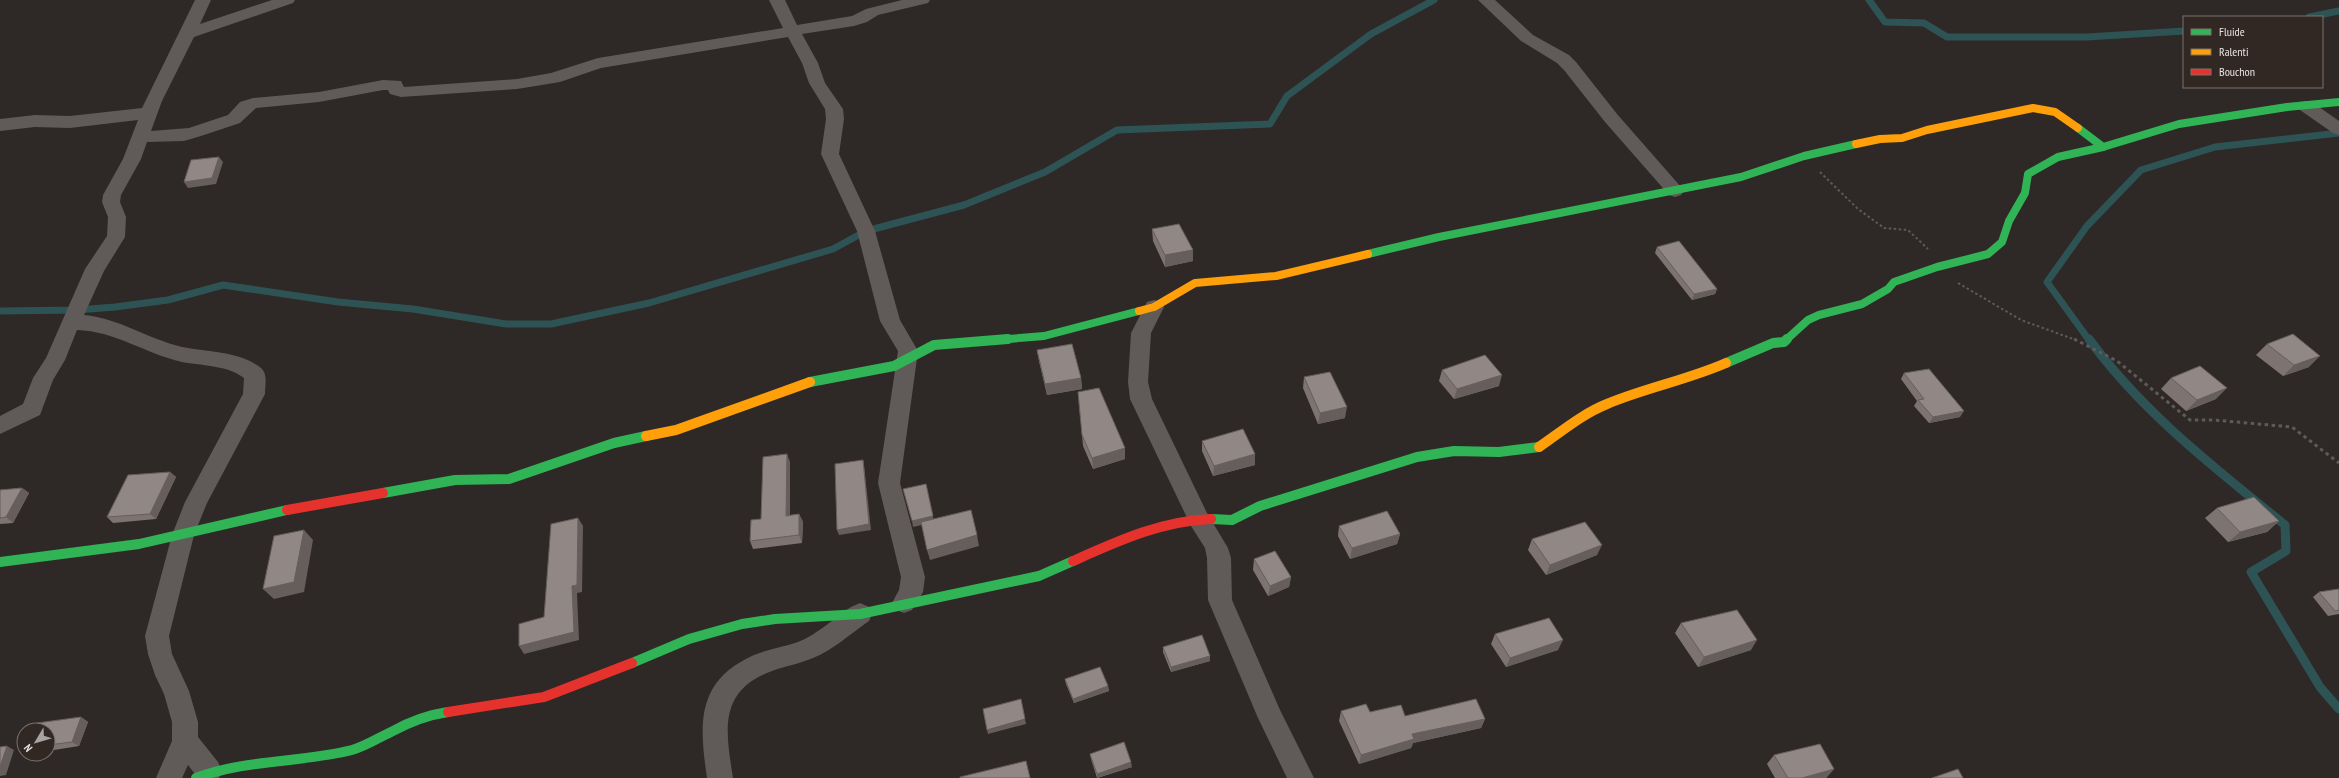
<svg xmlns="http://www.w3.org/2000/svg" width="2339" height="778" viewBox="0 0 2339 778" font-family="'PT Sans Narrow',sans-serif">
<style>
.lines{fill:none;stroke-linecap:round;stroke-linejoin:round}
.stream-far1{stroke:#2e5355;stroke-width:7}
.stream{stroke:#2e5355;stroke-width:9}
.path-far1{stroke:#5e5a59;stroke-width:2;stroke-dasharray:2.5 2.5;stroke-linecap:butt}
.path{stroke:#5e5a59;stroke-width:3;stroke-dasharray:3.5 3.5;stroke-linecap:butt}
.street{fill:#605a59;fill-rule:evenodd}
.fast-far1{stroke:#30b455;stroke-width:8}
.fast{stroke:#30b455;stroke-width:10}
.slow-far1{stroke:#ff9f0a;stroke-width:8}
.slow{stroke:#ff9f0a;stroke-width:10}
.jam{stroke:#e5322d;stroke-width:10}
.wall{fill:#7d7472}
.shaded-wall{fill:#665e5c}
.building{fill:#918784;stroke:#665e5c}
</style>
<rect width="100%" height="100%" fill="#2e2826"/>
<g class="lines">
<!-- stream-far1 -->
<g class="stream-far1">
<polyline points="1869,0 1885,22 1924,23 1947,37 2087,37 2184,31"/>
<polyline points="2309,17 2339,11"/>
<polyline points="0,311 77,310 115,307 168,300 223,285 338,302 413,309 506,324 551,324 649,303 833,249 866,231 964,205 1045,172 1117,130 1270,124 1287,96 1371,34 1434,0"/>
<polyline points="2089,340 2047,282 2087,226 2141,170 2215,147 2339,133"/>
</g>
<!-- stream -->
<path class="stream" d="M2089 339C2142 412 2215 468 2285 525L2286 551 2251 572 2320 687 2339 709"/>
<!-- path-far1 -->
<g class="path-far1">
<polyline points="1820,172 1858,209 1884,228 1908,230 1928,249"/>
<polyline points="1958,283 2021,320 2076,340"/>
</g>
<!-- path -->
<polyline class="path" points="2074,339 2117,361 2190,420 2214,420 2292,427 2339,463"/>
<!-- street -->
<g class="street">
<path d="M195 0H211L200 24 272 0H295L293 3 194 37 162 101 151 131 189 128 228 115 240 102 253 98 319 92 383 80 401 81 404 87 517 79 551 73 598 58 783 28 769 0H785L797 25 852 16 866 9 902 0H930L928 3 878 15 867 22 854 26 802 34 818 63 825 83 843 109 844 119 839 154 875 231 900 320 918 351 900 483 925 577 923 592 912 610 904 613 896 610 892 603 899 590 901 577 878 483 898 351 880 321 857 231 821 154 826 119 825 109 809 83 802 63 788 37 601 68 560 82 517 89 401 97 390 94 388 90H383L319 102 256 108 240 123 201 136 184 141 147 142 141 159 121 195 120 202 126 217 125 237 104 271 84 315C119 318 148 339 182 347 207 352 240 351 261 368 268 374 265 385 265 394L207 503 194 535 169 636 172 654 189 691 198 722V737L218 762 222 771 219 778H198L188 765 182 778H156L172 741V722L164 694 155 675 148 654 145 636 172 535 185 502 243 394 244 378C227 365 203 366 182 362 146 354 115 331 77 330L65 360 53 380 40 415 0 434V416L23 404 33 378 46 358 85 269 107 236 108 217 102 202 103 195 123 159 138 120 70 128 35 127 0 131V119L35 115 70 116 142 108Z"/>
<polygon points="1478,0 1495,0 1533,35 1569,55 1576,62 1617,114 1681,187 1684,191 1681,195 1675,197 1669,195 1605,122 1564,70 1557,63 1521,41"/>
<polygon points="2306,101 2312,102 2339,121 2339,135 2333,133 2300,110 2297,106 2300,102"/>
<polygon points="1154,300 1161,302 1164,307 1151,333 1148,382 1152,399 1207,513 1228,548 1231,558 1232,600 1280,710 1314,778 1287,778 1258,718 1208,600 1207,558 1205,548 1191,526 1130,399 1128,382 1131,333 1147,302"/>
<path d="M860 603 869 607 872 614 869 621C850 634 833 650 813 658 799 664 785 666 772 671 717 691 726 732 733 778H707C699 723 696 681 754 655 768 649 784 647 798 642 818 634 834 618 851 607Z"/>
</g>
<!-- fast-far1 -->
<g class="fast-far1">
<polyline points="2078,128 2103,147 2179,124 2287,107 2339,102"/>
<polyline points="1368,254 1439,237 1741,177 1804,156 1856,144"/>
<polyline points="996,340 1044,336 1139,311"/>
<polyline points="1786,340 1808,320 1819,315 1862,304 1888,289 1894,282 1937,267 1988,254 2002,242 2009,221 2025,193 2028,174 2058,157 2103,147"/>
</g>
<!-- fast -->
<g class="fast">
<polyline points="1726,363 1773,343 1784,342 1787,339"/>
<polyline points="810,382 894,366 934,345 1008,339"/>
<polyline points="383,493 455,480 509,479 614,443 646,436"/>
<polyline points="1211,519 1232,520 1260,506 1417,457 1454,451 1499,452 1539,447"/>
<polyline points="0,562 139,544 287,510"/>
<polyline points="632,663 689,639 742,624 775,619 860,614 1039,576 1073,561"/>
<path d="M196 778C246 759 300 763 352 750 366 746 378 738 391 732 409 722 427 715 448 712"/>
</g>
<!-- slow-far1 -->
<g class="slow-far1">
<polyline points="1856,144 1880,139 1902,138 1927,130 2033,108 2055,112 2078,128"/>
<polyline points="1139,311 1154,307 1195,283 1276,276 1368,254"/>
</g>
<!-- slow -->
<g class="slow">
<polyline points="646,436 676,430 810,382"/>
<path d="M1539 447C1561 432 1582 414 1607 404 1645 388 1687 380 1726 363"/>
</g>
<!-- jam -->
<g class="jam">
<polyline points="287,510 383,493"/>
<path d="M1073 561C1118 541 1161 521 1211 519"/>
<polyline points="448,712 544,697 632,663"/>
</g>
</g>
<!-- wall -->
<g class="wall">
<polygon points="1152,229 1193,261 1165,267 1153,241"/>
<polygon points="1657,247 1717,289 1715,294 1692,300 1655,253"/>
<polygon points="2267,344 2309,367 2283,376 2256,355"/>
<polygon points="1037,350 1081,378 1082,389 1047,395 1039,361"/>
<polygon points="1442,370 1499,386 1454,399 1439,381"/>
<polygon points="1904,373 1960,417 1929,423 1914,406 1917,401 1901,379"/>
<polygon points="1304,377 1345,418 1318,424 1303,388"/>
<polygon points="2171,378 2216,399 2186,411 2161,389"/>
<polygon points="1079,403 1125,459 1093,469 1083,446"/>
<polygon points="1202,441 1255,454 1255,465 1213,476 1202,451"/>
<polygon points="790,462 790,515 799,514 803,522 802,543 753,549 750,541"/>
<polygon points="170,472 176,477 156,519 113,523 107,517"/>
<polygon points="22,488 29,493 13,523 0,524 0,490"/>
<polygon points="2217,508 2279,521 2267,532 2228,542 2205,518"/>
<polygon points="1339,526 1400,534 1397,544 1350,559 1338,536"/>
<polygon points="1532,539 1597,555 1546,575 1528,550"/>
<polygon points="1254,559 1291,577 1289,587 1268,596 1253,570"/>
<polygon points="2339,589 2339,614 2328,616 2313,597 2319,592"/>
<polygon points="1681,623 1751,650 1698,667 1675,633"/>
<polygon points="1495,634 1558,650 1506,667 1491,644"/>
<polygon points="1163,647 1210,656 1210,661 1171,672 1163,652"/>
<polygon points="1065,679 1108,686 1109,691 1074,703 1066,684"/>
<polygon points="1341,711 1370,712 1405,716 1485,719 1481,728 1413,743 1411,748 1359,764 1339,721"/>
<polygon points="81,717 88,722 79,746 48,751 48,730"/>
<polygon points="1090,754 1132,767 1097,778 1091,759"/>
<polygon points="1774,755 1834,769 1826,778 1775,778 1767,764"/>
</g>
<!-- shaded-wall -->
<g class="shaded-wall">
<polygon points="219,157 223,162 216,184 188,188 184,182"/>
<polygon points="1193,250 1193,261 1165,267 1165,255"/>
<polygon points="1717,289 1715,294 1692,300 1694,294"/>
<polygon points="2320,356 2309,367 2283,376 2294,365"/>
<polygon points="1502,375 1499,386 1454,399 1457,389"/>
<polygon points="1081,378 1082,389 1047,395 1045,384"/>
<polygon points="2227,388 2216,399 2186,411 2197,400"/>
<polygon points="1347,407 1345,418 1318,424 1320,413"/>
<polygon points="1964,411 1960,417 1929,423 1933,417"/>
<polygon points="1125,448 1125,459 1093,469 1092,458"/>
<polygon points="787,454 790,462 790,524 786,516"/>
<polygon points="1255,454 1255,465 1213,476 1214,466"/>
<polygon points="863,460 864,465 871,530 839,535 837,530"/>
<polygon points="170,472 176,477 156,519 150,514"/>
<polygon points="926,484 934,522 913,527 912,521"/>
<polygon points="22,488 29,493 13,523 6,517"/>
<polygon points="799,514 803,522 802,543 799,535"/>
<polygon points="578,518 583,526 582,592 577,593 579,640 524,654 519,646 572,586"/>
<polygon points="2279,521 2267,532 2228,542 2240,532"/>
<polygon points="304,530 313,540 304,592 274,599 263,589"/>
<polygon points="1400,534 1397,544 1350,559 1352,548"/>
<polygon points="977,535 979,546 930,560 927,550"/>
<polygon points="1602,545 1597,555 1546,575 1550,565"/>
<polygon points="1291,577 1289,587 1268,596 1270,586"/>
<polygon points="1563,640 1558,650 1506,667 1510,658"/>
<polygon points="1757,640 1751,650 1698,667 1704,657"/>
<polygon points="1210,656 1210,661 1171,672 1171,667"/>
<polygon points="1108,686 1109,691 1074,703 1073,699"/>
<polygon points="81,717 88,722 79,746 72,742"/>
<polygon points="1025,719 1026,724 988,734 987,730"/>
<polygon points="1485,719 1481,728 1413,743 1411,748 1359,764 1361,755 1412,734"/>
<polygon points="7,746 14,750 6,775 0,776 0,767"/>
<polygon points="1131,762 1132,767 1097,778 1097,774"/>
<polygon points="1834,769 1826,778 1802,778"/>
</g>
<!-- building -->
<g class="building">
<polygon points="219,157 212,178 184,182 191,160"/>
<polygon points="1179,224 1193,250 1165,255 1152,229"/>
<polygon points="1679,241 1717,289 1694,294 1657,247"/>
<polygon points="2293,334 2320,356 2294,365 2267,344"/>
<polygon points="1072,344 1081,378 1045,384 1037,350"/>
<polygon points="1485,355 1502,375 1457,389 1442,370"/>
<polygon points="2200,366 2227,388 2197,400 2171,378"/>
<polygon points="1929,369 1964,411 1933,417 1918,400 1924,399 1904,373"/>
<polygon points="1330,372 1347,407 1320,413 1304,377"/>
<polygon points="1099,388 1125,448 1092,458 1082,435 1078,392"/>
<polygon points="1243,429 1255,454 1214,466 1202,441"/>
<polygon points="787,454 786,516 799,514 799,535 750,541 751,520 761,519 763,457"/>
<polygon points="863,460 869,524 837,530 835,464"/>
<polygon points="170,472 150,514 107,517 128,475"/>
<polygon points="926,484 933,516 912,521 903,489"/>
<polygon points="22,488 6,517 0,518 0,490"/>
<polygon points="2254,497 2279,521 2240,532 2217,508"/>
<polygon points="971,510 977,535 927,550 921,522"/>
<polygon points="1387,511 1400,534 1352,548 1339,526"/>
<polygon points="578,518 577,585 572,586 574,632 519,646 519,624 544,617 551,524"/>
<polygon points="1585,522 1602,545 1550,565 1532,539"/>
<polygon points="304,530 294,582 263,589 274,536"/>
<polygon points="1275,551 1291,577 1270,586 1254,559"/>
<polygon points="2339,589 2339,610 2335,611 2319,592"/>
<polygon points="1737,610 1757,640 1704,657 1681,623"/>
<polygon points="1549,618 1563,640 1510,658 1495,634"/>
<polygon points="1202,635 1210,656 1171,667 1163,647"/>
<polygon points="1100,667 1108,686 1073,699 1065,679"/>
<polygon points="1021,699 1025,719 987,730 983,709"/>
<polygon points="1476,699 1485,719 1412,734 1414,739 1361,755 1341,711 1366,704 1370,712 1401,705 1405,716"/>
<polygon points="81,717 72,742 48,745 48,730 34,730 37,723"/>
<polygon points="1124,742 1131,762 1097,774 1090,754"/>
<polygon points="1820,744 1834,769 1802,778 1788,778 1774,755"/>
<polygon points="7,746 0,767 0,747"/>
<polygon points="1026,761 1030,778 960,778 960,777"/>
<polygon points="1958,769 1963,778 1932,778"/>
</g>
<!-- legend -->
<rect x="2183" y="16" width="140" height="72" fill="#312723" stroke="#7b736f"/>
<rect x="2191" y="29" width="20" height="6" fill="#30b455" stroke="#7b736f"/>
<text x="2219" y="36" font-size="12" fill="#eae4e1">Fluide</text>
<rect x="2191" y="49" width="20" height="6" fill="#ff9f0a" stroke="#7b736f"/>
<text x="2219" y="56" font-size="12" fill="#eae4e1">Ralenti</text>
<rect x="2191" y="69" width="20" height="6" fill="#e5322d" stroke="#7b736f"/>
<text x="2219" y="76" font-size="12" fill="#eae4e1">Bouchon</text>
<!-- north arrow -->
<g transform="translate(36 742) rotate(232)"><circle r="19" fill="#312723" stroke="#7b736f"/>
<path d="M0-3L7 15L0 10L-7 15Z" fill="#a8a2a0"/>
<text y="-6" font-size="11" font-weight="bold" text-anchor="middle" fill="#eae4e1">N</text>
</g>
</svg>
